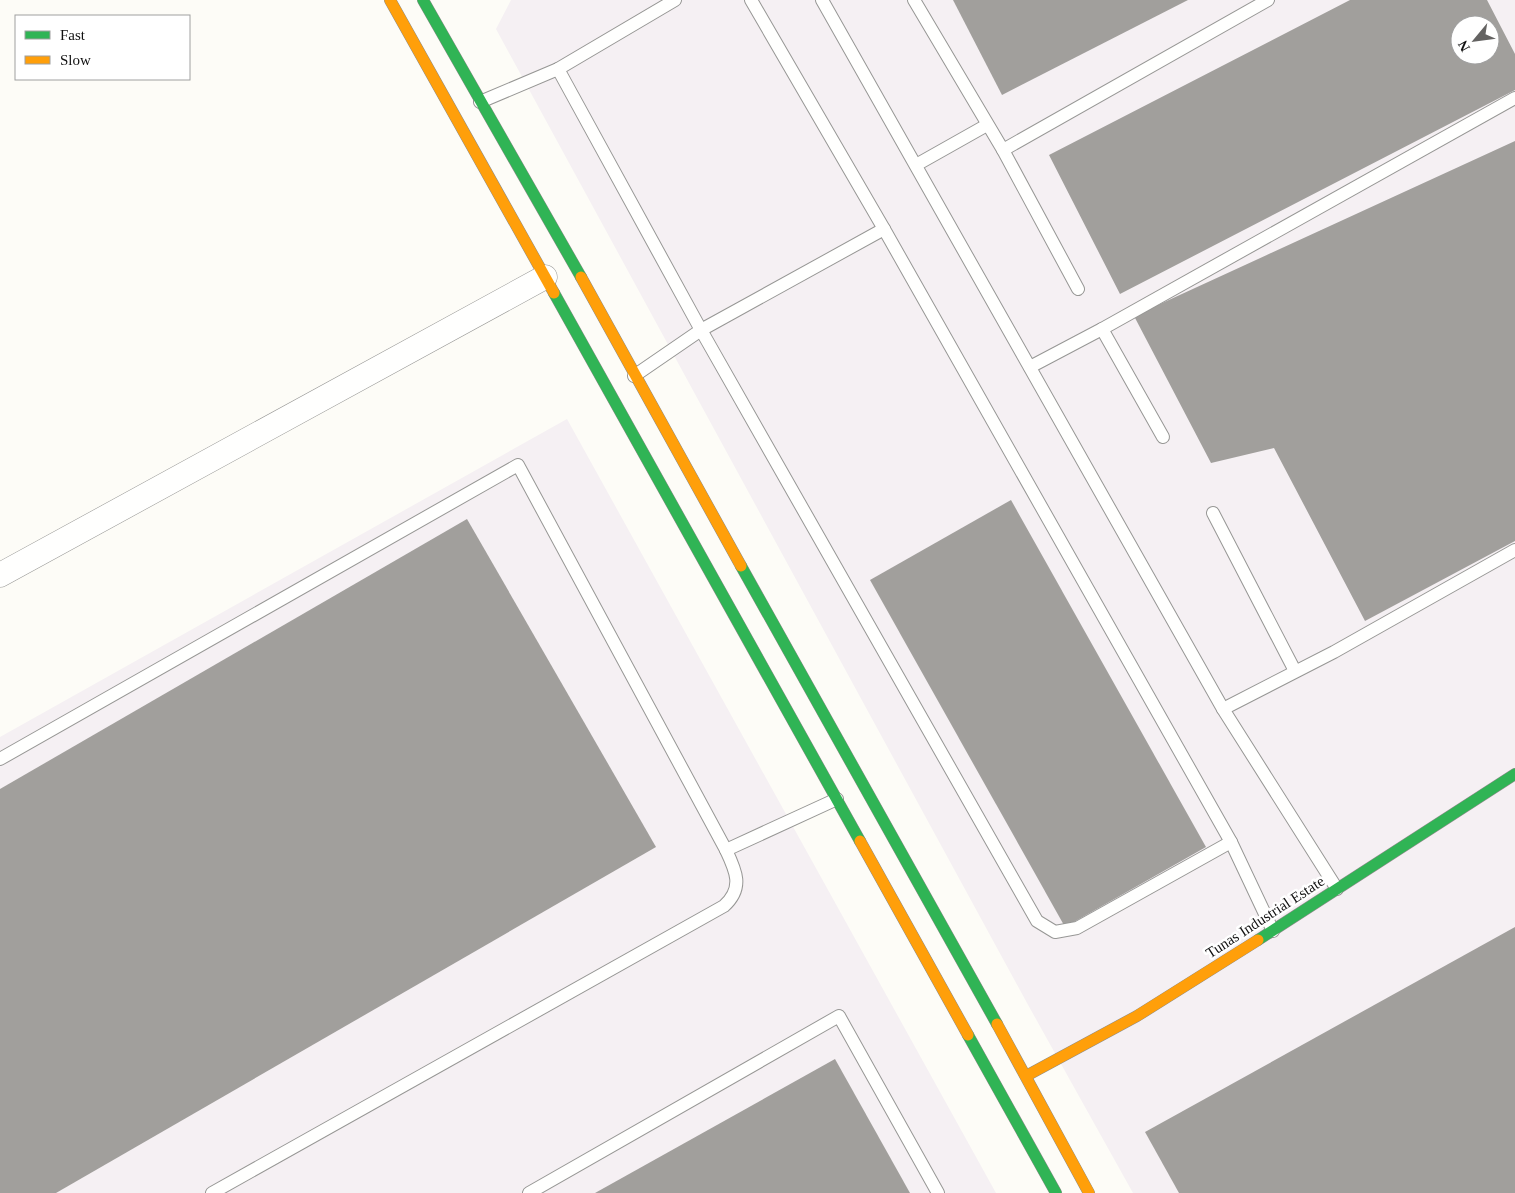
<svg xmlns="http://www.w3.org/2000/svg" width="1515" height="1193" viewBox="0 0 1515 1193" font-family="'Times New Roman',serif">
<style>
.industrial{fill:#f5f0f3;fill-rule:evenodd}
.building{fill:#a19f9c;fill-rule:evenodd}
.lines{fill:none;stroke-linecap:round;stroke-linejoin:round}
.lane-casing{stroke:#979795;stroke-width:14}
.street-casing{stroke:#979795;stroke-width:25}
.fast-casing{stroke:#8e8d8b;stroke-width:12}
.slow-casing{stroke:#8e8d8b;stroke-width:12}
.lane{stroke:#fffffe;stroke-width:12}
.street{stroke:#fffffe;stroke-width:24}
.fast{stroke:#30b455;stroke-width:11}
.slow{stroke:#ff9f0a;stroke-width:11}
.labels{text-anchor:middle;stroke-width:5;stroke-linejoin:round;paint-order:stroke}
.street-label{font-size:15px;fill:#111;stroke:#fff}
</style>
<rect width="100%" height="100%" fill="#fdfcf7"/>
<!-- industrial -->
<g class="industrial">
<path d="M511 0H1515V1193H1133L1027 1003 496 29ZM1460 25H1490V55H1460Z"/>
<polygon points="567,419 996,1193 0,1193 0,737"/>
</g>
<!-- building -->
<g class="building">
<polygon points="953,0 1188,0 1002,95"/>
<path d="M1350 0H1487L1515 54V90L1120 294 1049 155ZM1460 25H1490V55H1460Z"/>
<polygon points="1515,141 1515,541 1365,621 1274,448 1211,463 1134,316"/>
<polygon points="1011,500 1206,847 1065,927 870,580"/>
<polygon points="467,519 656,847 56,1193 0,1193 0,789"/>
<polygon points="1515,927 1515,1193 1179,1193 1145,1132"/>
<polygon points="835,1059 910,1193 595,1193"/>
</g>
<g class="lines">
<defs>
<g id="lane">
<polyline points="751,0 884,229 1231,842 1273,931"/>
<polyline points="822,0 1223,709 1337,889"/>
<polyline points="914,0 1003,150"/>
<polyline points="558,69 701,330 1037,921 1055,932 1077,928 1231,842"/>
<polyline points="480,102 558,69 675,0"/>
<polyline points="916,165 987,125"/>
<polyline points="1078,289 1003,150 1268,0"/>
<polyline points="1102,329 1163,437"/>
<polyline points="1030,367 1102,329 1515,98"/>
<polyline points="634,376 701,330 884,229"/>
<polyline points="1213,513 1295,671"/>
<polyline points="1223,709 1334,652 1515,550"/>
<path d="M0 759 518 465 726 850C736 871 744 888 724 906L212 1193"/>
<polyline points="726,850 837,799"/>
<polyline points="529,1193 839,1016 938,1193"/>
</g>
<polyline id="street" points="0,575 545,277"/>
<g id="fast">
<polyline points="423,0 581,277"/>
<polyline points="554,293 860,841"/>
<polyline points="741,566 997,1024"/>
<polyline points="1258,940 1515,774"/>
<polyline points="968,1035 1056,1193"/>
</g>
<g id="slow">
<polyline points="390,0 554,293"/>
<polyline points="581,277 741,566"/>
<polyline points="860,841 968,1035"/>
<polyline points="997,1024 1089,1193"/>
<polyline points="1026,1076 1137,1016 1258,940"/>
</g>
</defs>
<!-- lane casing -->
<use href="#lane" class="lane-casing"/>
<!-- street casing -->
<use href="#street" class="street-casing"/>
<!-- fast casing -->
<use href="#fast" class="fast-casing"/>
<!-- slow casing -->
<use href="#slow" class="slow-casing"/>
<!-- lane -->
<use href="#lane" class="lane"/>
<!-- street -->
<use href="#street" class="street"/>
<!-- fast -->
<use href="#fast" class="fast"/>
<!-- slow -->
<use href="#slow" class="slow"/>
</g>
<g class="labels">
<!-- street labels -->
<g class="street-label">
<text transform="translate(1265 917) rotate(-33)" y="5">Tunas Industrial Estate</text>
</g>
</g>
<!-- legend -->
<rect x="15" y="15" width="175" height="65" fill="#ffffff" stroke="#a0a0a0"/>
<rect x="25" y="31" width="25" height="8" fill="#30b455" stroke="#a0a0a0"/>
<text x="60" y="40" font-size="15" fill="#111111">Fast</text>
<rect x="25" y="56" width="25" height="8" fill="#ff9f0a" stroke="#a0a0a0"/>
<text x="60" y="65" font-size="15" fill="#111111">Slow</text>
<!-- north arrow -->
<g transform="translate(1475 40) rotate(241)"><circle r="24" fill="#ffffff" stroke="#a0a0a0"/>
<path d="M0-4L9 19L0 12L-9 19Z" fill="#646362"/>
<text y="-8" font-size="14" font-weight="bold" text-anchor="middle" fill="#111111">N</text>
</g>
</svg>
